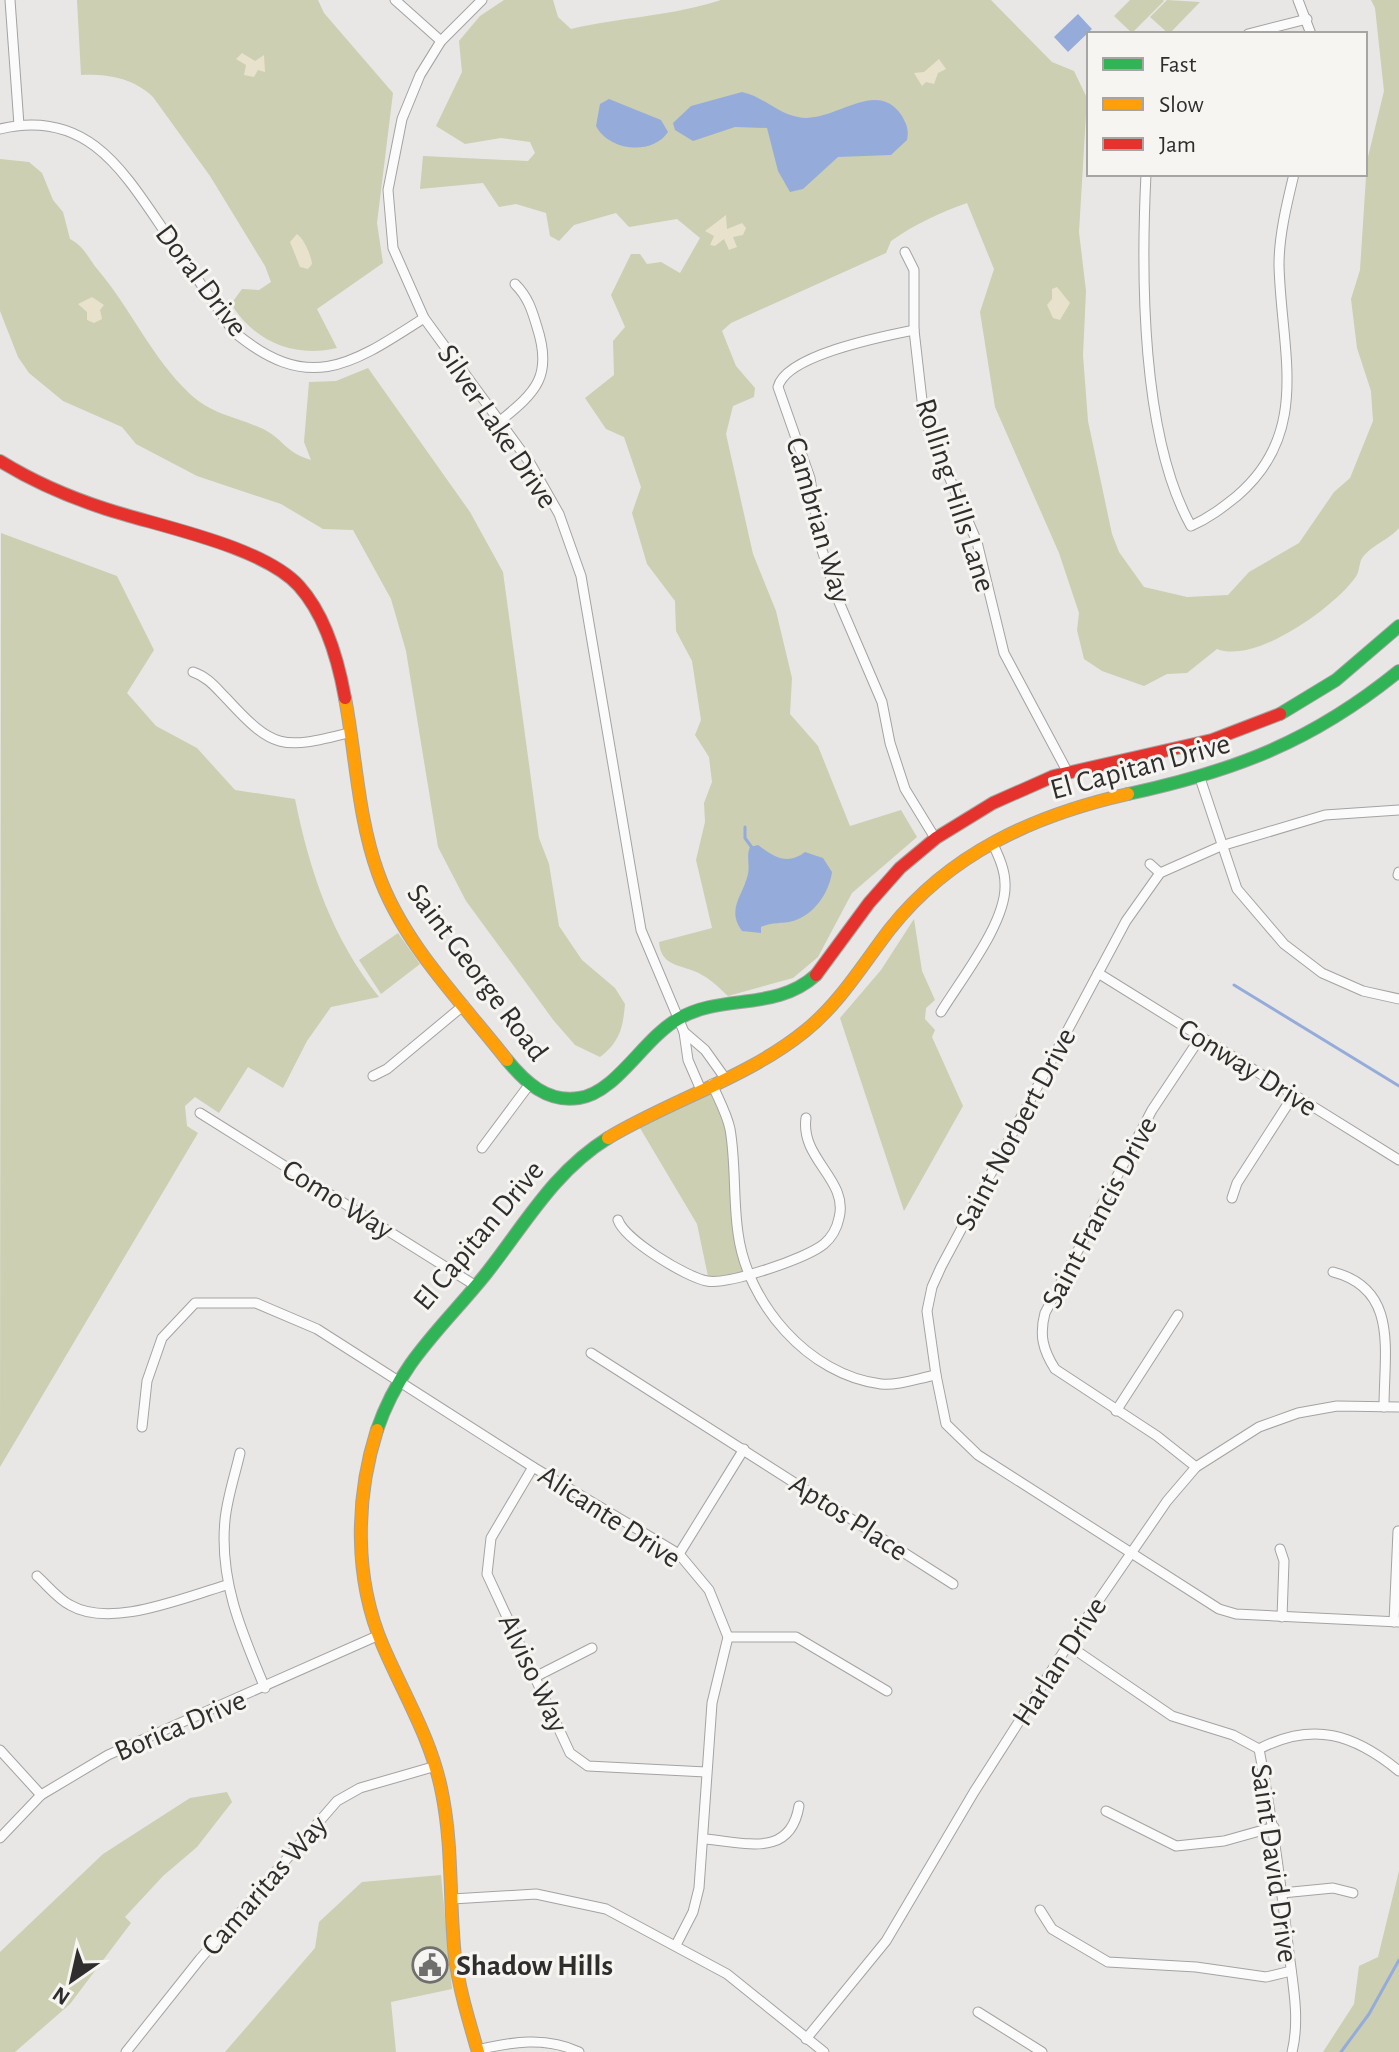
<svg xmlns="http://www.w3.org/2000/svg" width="1399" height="2052" viewBox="0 0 1399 2052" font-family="'Alegreya Sans',sans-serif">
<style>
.green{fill:#cccfb1}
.sand{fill:#e8e2cd}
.water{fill:#95acda}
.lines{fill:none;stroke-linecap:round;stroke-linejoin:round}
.stream{stroke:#95acda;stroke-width:3}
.street-casing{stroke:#a4a3a1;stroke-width:11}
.fast-casing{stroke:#a4a3a1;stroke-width:14}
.slow-casing{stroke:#a4a3a1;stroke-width:14}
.jam-casing{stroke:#a4a3a1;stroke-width:14}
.street{stroke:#fcfbfb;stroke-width:9}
.fast{stroke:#30b455;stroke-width:12}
.slow{stroke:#ff9f0a;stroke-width:12}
.jam{stroke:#e5322d;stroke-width:12}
.labels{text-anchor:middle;stroke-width:6;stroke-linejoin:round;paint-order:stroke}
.street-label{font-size:30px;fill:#2f2e2d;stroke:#f6f5f1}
.poi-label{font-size:30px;font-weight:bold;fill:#2f2e2d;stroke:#f6f5f1;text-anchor:start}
</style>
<rect width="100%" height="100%" fill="#e8e7e5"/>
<!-- green -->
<g class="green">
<path d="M77 0H318L324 13 393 93 377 223 383 263 317 309 337 348C294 358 255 342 231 304L242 289 259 290 271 282 265 266 210 176 153 97C133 78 108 74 81 75Z"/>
<path d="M504 0H553L558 17 571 29C621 17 673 16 721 0H991L1052 62 1074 71 1087 98 1079 232 1086 291 1083 355 1088 421 1112 534 1119 552 1144 587 1187 597 1228 595 1249 572 1299 543 1334 492 1350 478 1373 421 1371 391 1357 348 1351 299 1360 270 1367 161 1384 91 1375 8 1371 0H1399V528C1389 540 1369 546 1361 560 1359 566 1359 573 1355 578 1332 609 1255 664 1217 649L1187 673 1167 674 1144 686 1102 671 1084 659 1077 630 1079 613 1059 553 995 407 980 312 994 269 967 203C939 213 915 224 891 241L886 253 731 323 722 331 736 366 755 388 754 397 733 406 726 434 753 554 776 611 792 678 790 714 818 746 850 826 901 810 917 837 852 893 818 957 793 978 728 996C720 989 712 980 702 975 685 964 661 969 659 942L712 928 696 860 705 822 704 803 712 782 709 757 695 735 701 720 692 661 676 631 675 601 647 564 632 513 641 487 624 437 606 429 585 398 614 375 613 341 625 327 611 295 631 254H640L647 264 661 262 680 273 700 238 677 219 629 227 616 213 574 225 559 241 550 236 546 213 516 204 499 207 483 183 420 189 423 156 528 161 535 153 530 142 501 138 465 144 436 126 462 72 459 41 480 16Z"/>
<polygon points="1130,0 1163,0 1164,1 1132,33 1114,16"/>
<polygon points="1167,0 1200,2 1169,34 1150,17"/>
<path d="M0 159 29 162 42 173 53 200 63 212 70 239C84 246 88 258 98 270 131 309 152 358 190 394 211 414 236 417 261 428 285 439 282 451 311 460L304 442 309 382 336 381 368 368 470 512 503 572 539 838 549 864 559 926 582 960 615 988 625 1004C623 1027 620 1042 600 1057L575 1045 554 1021 466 901 438 847 406 651 391 599 353 530 323 529 281 504 197 476 136 444 122 427 63 401 29 373 18 357 0 311Z"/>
<path d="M1 533 117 576 154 650 127 693 156 726 197 748 235 790 295 799C310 873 332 938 379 997L331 1007 307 1041 283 1088 248 1067 219 1113 195 1097 185 1106 187 1126 198 1133 0 1467Z"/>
<polygon points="914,919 922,971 935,1000 926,1008 925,1019 935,1030 932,1037 963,1106 904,1211 840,1018 881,970"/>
<polygon points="398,933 420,964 381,994 359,960"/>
<polygon points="712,1084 730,1127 738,1236 750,1273 709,1281 697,1224 637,1123"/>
<polygon points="227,1792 232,1802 197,1847 163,1876 125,1917 131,1923 70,2004 15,2052 0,2052 0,1952 103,1854 190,1798"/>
<polygon points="1399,1871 1399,2052 1323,2052 1354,2004 1359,1966 1378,1957"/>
<polygon points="441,1875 452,1989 391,2002 396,2052 225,2052 315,1948 319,1922 362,1882"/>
</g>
<!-- sand -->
<g class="sand">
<polygon points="242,53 255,61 264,55 265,72 258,70 254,77 244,75 246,65 236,59"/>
<polygon points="939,59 946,69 938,73 934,84 926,82 922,86 914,73 924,72"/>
<polygon points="726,215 727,229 742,223 746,228 743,235 733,237 737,247 729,250 724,239 715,246 710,245 714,236 705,231"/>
<path d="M297 234C304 239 311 255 312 264L308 269 300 267 290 242Z"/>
<polygon points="1057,287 1070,303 1060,320 1053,318 1047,305 1052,299 1052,289"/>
<polygon points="92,297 104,305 100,310 102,319 94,323 87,320 87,312 78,304"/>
</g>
<!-- water -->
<g class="water">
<polygon points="1078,14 1092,29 1068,52 1054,37"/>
<path d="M742 92C764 97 777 113 798 117 833 125 876 76 902 116 907 125 909 130 907 140L891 155 838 157 803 189 790 192 778 171 767 128 735 127 693 141 675 130 673 123 691 106Z"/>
<path d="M609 99 661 120 668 132C652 156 609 151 596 126L600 104Z"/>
<path d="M758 845C775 858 788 865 805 852L823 858 832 872C829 893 814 915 793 921 782 924 771 922 761 927V933L742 931C726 909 743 896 748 874 750 864 746 856 750 847Z"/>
</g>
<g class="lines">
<!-- stream -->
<g class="stream">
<polyline points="745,827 745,838 753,849"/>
<polyline points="1234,985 1399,1086"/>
<polyline points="1341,2052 1369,2014 1399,1960"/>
</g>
<defs>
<g id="street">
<polyline points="10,0 19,125"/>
<polyline points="395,0 441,41"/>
<polyline points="482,0 441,41 420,75 402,119 388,190 393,248 424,318 530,463 559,514 581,576 641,930 684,1032 688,1060 701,1090"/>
<polyline points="1298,0 1311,34"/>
<polyline points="1248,34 1307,19"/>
<path d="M0 129C88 108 124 172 167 235 189 267 211 298 233 331 309 395 351 365 424 318"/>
<path d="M1146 174C1141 275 1141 437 1191 526 1209 518 1222 508 1237 496 1312 432 1281 351 1279 265 1279 235 1287 203 1294 174"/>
<polyline points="905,252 914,270 914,330 924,418 977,542 1004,653 1067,771"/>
<path d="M914 330C884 336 786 355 778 387L810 478 821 547 839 602 882 702 890 743 905 789 935 838"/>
<path d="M500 421C536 392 553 376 537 327 532 310 528 297 515 284"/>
<path d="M193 672C208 677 216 688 227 699 273 749 282 750 348 733"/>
<polyline points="1200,778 1237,889 1284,944 1322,973 1363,991 1399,999"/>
<polyline points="1399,810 1325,815 1221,846 1160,873 1126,921 941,1267 932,1287 927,1311 936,1375 946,1424 978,1455 1219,1609 1236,1614 1399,1622"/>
<polyline points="1150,864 1160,873"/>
<polyline points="1398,875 1399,872"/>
<polyline points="1098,973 1399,1160"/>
<path d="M941 1012C961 979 1007 922 1005 884 1005 869 998 855 992 842"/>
<polyline points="684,1032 705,1050 725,1078"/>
<polyline points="373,1076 387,1069 464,1005"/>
<path d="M712 1084C718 1098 727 1114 730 1129 736 1163 733 1199 738 1233 747 1303 808 1375 881 1384 898 1386 919 1378 936 1375"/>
<polyline points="200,1113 476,1286"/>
<polyline points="482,1148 529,1085"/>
<polyline points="1232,1198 1237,1183 1293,1096"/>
<path d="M618 1220C625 1240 686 1277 707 1281 729 1285 807 1258 824 1244 831 1238 837 1228 839 1218 849 1180 800 1159 806 1118"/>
<path d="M1333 1272C1399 1289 1384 1351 1384 1407"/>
<polyline points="591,1353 953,1584"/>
<polyline points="1116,1411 1178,1315"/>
<polyline points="142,1427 147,1381 162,1338 195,1303 256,1303 317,1329 533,1467 679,1554 709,1590 728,1637 712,1703 699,1888 693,1912 676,1945"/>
<path d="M240 1453C235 1475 227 1498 225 1520 219 1581 242 1633 265 1688"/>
<polyline points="533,1467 491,1538 487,1574 570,1753 588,1766 706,1772"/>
<path d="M1196 1467 1157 1436 1055 1369C1043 1350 1039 1335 1045 1313L1152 1110 1200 1038"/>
<polyline points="1280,1549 1284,1561 1282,1617"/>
<polyline points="679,1554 744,1449"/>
<path d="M37 1576C47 1585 58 1599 70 1605 111 1629 184 1597 227 1585"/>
<polyline points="1394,1622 1398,1531"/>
<polyline points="728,1637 796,1637 887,1691"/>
<path d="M1068 1645 1172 1716 1233 1735 1259 1749C1272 1817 1281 1884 1289 1953 1293 1985 1300 2020 1292 2052"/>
<polyline points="537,1676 592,1648"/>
<path d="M1259 1749C1313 1721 1354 1734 1399 1771"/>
<polyline points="0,1750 41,1795"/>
<polyline points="1106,1811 1176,1846 1224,1841 1274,1827"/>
<polyline points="0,1838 41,1795 108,1755 377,1636"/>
<path d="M704 1839C745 1842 790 1859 799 1806"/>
<polyline points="1282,1893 1333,1888 1353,1893"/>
<polyline points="452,1899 536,1894 606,1909 727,1974 824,2052"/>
<polyline points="1040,1910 1052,1929 1108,1962 1196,1967 1266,1977 1291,1971"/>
<polyline points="978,2012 1042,2052"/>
<polyline points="806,2039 886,1941 974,1792 1068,1645 1167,1501 1196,1467 1259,1427 1298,1413 1337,1406 1399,1407"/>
<path d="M477 2050C511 2042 546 2036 579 2052"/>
<polyline points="126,2052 200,1959 337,1801 360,1788 436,1766"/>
</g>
<g id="fast">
<polyline points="1280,714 1336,680 1399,626"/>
<path d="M1128 794C1235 771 1313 741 1399 671"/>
<path d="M507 1060C525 1082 547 1103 579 1098 616 1093 643 1039 678 1019 722 993 775 1012 816 975"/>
<path d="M377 1430C400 1362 442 1328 485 1275 524 1226 553 1172 608 1138"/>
</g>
<g id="slow">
<path d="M345 698C356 756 358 818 378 873 403 944 461 1001 507 1060"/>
<path d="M608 1138C671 1100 747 1078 805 1031 840 1003 863 964 890 929 950 853 1035 815 1128 794"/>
<path d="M377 1430C355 1499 354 1579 383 1646 404 1695 432 1740 442 1793 453 1847 449 1902 455 1957 459 1989 469 2021 478 2052"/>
</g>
<g id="jam">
<path d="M0 461C34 482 69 497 106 509 158 526 263 546 299 586 326 616 338 659 345 698"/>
<polyline points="816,975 869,903 900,868 936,838 993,803 1054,776 1212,740 1280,714"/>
</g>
</defs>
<!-- street casing -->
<use href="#street" class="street-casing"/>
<!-- fast casing -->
<use href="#fast" class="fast-casing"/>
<!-- slow casing -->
<use href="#slow" class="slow-casing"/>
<!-- jam casing -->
<use href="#jam" class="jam-casing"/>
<!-- street -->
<use href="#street" class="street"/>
<!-- fast -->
<use href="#fast" class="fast"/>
<!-- slow -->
<use href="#slow" class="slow"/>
<!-- jam -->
<use href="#jam" class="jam"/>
</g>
<!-- icons -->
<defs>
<symbol id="civic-ring" viewBox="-11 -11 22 22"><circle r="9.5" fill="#f6f5f1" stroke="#706f6d" stroke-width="1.5"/><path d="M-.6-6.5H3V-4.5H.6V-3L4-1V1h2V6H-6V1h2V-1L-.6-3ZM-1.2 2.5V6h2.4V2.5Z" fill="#706f6d"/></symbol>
</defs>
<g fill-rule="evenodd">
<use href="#civic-ring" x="410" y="1945" width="40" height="40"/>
</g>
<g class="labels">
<!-- street labels -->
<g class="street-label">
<text transform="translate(202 280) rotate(53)" y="10">Doral Drive</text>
<text transform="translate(498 426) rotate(56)" y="10">Silver Lake Drive</text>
<text transform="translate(956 495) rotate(72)" y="10">Rolling Hills Lane</text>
<text transform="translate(819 520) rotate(74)" y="10">Cambrian Way</text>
<text transform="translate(1140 766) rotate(-15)" y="10">El Capitan Drive</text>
<text transform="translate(478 972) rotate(53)" y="10">Saint George Road</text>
<text transform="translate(1248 1067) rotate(32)" y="10">Conway Drive</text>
<text transform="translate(1015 1129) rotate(-62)" y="10">Saint Norbert Drive</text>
<text transform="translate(338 1199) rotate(32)" y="10">Como Way</text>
<text transform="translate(1099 1212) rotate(-62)" y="10">Saint Francis Drive</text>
<text transform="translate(478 1235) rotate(-50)" y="10">El Capitan Drive</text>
<text transform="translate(610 1516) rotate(33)" y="10">Alicante Drive</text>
<text transform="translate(849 1517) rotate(33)" y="10">Aptos Place</text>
<text transform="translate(1059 1661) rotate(-57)" y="10">Harlan Drive</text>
<text transform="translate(534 1673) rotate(65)" y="10">Alviso Way</text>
<text transform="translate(180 1725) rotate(-23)" y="10">Borica Drive</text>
<text transform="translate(1275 1863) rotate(82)" y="10">Saint David Drive</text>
<text transform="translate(264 1885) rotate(-49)" y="10">Camaritas Way</text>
</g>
<!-- poi labels -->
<g class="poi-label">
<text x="456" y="1975">Shadow Hills</text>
</g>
</g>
<!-- legend -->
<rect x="1087" y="32" width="280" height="144" fill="#f6f5f1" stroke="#a6a5a3" stroke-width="2"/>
<rect x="1103" y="58" width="40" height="12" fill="#30b455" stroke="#a6a5a3" stroke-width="2"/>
<text x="1159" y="72" font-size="24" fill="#2f2e2d">Fast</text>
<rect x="1103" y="98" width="40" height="12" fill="#ff9f0a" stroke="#a6a5a3" stroke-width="2"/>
<text x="1159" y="112" font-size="24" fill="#2f2e2d">Slow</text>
<rect x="1103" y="138" width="40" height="12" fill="#e5322d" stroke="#a6a5a3" stroke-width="2"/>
<text x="1159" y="152" font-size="24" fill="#2f2e2d">Jam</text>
<!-- north arrow -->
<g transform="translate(72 1980) rotate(214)" stroke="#f6f5f1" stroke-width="6" paint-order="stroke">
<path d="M0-6L14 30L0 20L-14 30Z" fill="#2f2e2d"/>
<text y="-12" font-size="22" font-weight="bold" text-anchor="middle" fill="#2f2e2d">N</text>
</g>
</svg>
